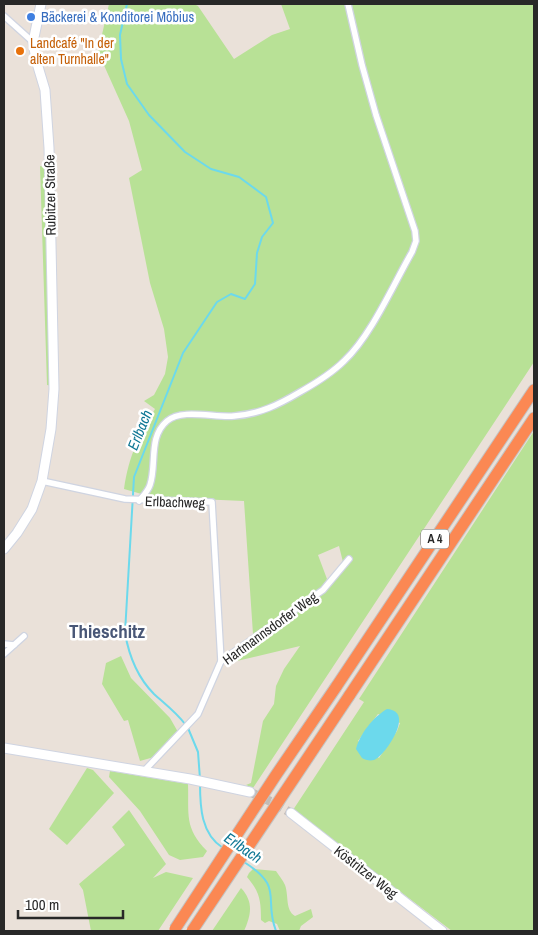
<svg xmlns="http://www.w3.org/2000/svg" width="538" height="935" viewBox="0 0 538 935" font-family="'Archivo Narrow',sans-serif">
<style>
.green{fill:#b8e196;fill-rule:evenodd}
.water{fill:#6cd9ec}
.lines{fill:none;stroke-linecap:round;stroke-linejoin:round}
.stream{stroke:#6cd9ec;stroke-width:2}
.secondary-tunnel{stroke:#c3bcb6;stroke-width:9;stroke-dasharray:9 4.5;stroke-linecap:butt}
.minor-casing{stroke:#cfd4e1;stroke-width:8}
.secondary-casing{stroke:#cfd4e1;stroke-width:11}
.motorway-casing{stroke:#c3c3c3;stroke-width:13}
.minor{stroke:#fff;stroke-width:5.5}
.secondary{stroke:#fff;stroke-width:9}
.motorway{stroke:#fb8853;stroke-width:11}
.motorway-bridge-casing{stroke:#c3c3c3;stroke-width:13;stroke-linecap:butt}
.motorway-bridge{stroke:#fb8853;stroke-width:11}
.shop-dot{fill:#3f7fe0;stroke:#fff;stroke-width:2}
.food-dot{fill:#e8710a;stroke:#fff;stroke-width:2}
.labels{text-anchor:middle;stroke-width:5;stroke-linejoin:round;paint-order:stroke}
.shield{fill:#fff;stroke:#686868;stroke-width:1}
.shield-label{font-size:12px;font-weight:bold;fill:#282828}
.shop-label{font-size:14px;fill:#366cbe;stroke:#fff;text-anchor:start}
.food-label{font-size:14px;fill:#c56008;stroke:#fff;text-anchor:start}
.street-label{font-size:14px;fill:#282828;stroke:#fff}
.water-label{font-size:15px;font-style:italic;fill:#0f7794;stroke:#fff}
.district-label{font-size:19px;font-weight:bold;fill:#495777;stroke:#fff}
</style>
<rect width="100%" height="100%" fill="#eae1d9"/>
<!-- green -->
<g class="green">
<path d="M109 4H194L198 6 234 59 272 35 290 29 281 4H534V362L253 788 246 785 251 783 263 721 274 704 276 686 284 669 300 646 224 664 324 591 343 562 339 546 318 555 327 579 321 588 253 634 244 501 152 497 124 489C129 455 138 438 155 409L144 401 154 395 165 374 168 357 164 329 150 283 129 178 142 170 129 121 98 52Z"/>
<polygon points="40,166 54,170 56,306 59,387 47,385"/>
<path d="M534 431V931H452L293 810 364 702 359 699ZM378 714 400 723 397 731 379 758 358 741Z"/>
<polygon points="121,656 131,678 170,718 178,732 154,757 140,761 128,720 124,721 102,684 106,663"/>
<polygon points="87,768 93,770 114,793 67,845 49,829"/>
<path d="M110 771 188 784C189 814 184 828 207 851L203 857 180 860 169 855 140 811 109 777Z"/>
<polygon points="129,810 166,864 153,878 166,872 193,878 158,931 91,931 83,890 79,884 125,845 112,827"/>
<path d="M253 869 276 871C279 876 283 880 285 885 289 896 285 910 295 916L311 909 313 917 301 926 299 931H280L277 924 269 921 265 923 261 920C261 901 260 892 247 877L249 873Z"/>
<path d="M241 888C254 902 251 915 244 931H212Z"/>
</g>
<!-- water -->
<path class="water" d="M387 709C417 711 383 758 374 760 370 761 365 760 362 758L356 749C360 734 373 717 387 709Z"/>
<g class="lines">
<!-- stream -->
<g class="stream">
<path d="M127 4 120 35 121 59 127 84 149 115 185 152 211 169 239 177 266 197 273 223 262 237 257 253 255 284 245 299 231 294 217 302 183 353 134 477 125 633C129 656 137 677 154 694 165 704 176 712 185 724"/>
<polyline points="188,728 198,752 200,779"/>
<path d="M200 783C200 807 201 834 223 848"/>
<path d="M244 862C285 888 263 897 276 931"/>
</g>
<!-- secondary-tunnel -->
<polyline class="secondary-tunnel" points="250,792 272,802 291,813"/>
<defs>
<g id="minor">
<polyline points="4,16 33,42"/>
<polyline points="42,481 125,499 212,502 221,661"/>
<path d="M139 501C143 496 148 491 150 485 157 464 148 437 167 421 182 408 215 418 234 416 260 414 278 405 300 392 316 383 331 374 344 361 371 336 393 285 412 252L416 241 415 231 376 115 362 65 348 4"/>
<polyline points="4,644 14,645 24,636"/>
<polyline points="4,654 14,645"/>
<polyline points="144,771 198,714 221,661 323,590 349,559"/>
</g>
<g id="secondary">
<polyline points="4,549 17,533 32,509 42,481 51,429 54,389 49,148 45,90 36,60 33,42 41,4"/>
<polyline points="4,748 190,779 250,792"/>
<polyline points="291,813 442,931"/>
</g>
<g id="motorway">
<polyline points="336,687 534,390"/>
<polyline points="349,696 534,418"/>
</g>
</defs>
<!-- minor casing -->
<use href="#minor" class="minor-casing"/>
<!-- secondary casing -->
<use href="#secondary" class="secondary-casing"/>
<!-- motorway casing -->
<use href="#motorway" class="motorway-casing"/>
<!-- minor -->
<use href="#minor" class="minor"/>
<!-- secondary -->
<use href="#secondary" class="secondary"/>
<!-- motorway -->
<use href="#motorway" class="motorway"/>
<defs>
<g id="motorway-bridge">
<polyline points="175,929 276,775 336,687"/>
<polyline points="192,931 349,696"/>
</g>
</defs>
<!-- motorway-bridge casing -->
<use href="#motorway-bridge" class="motorway-bridge-casing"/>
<!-- motorway-bridge -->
<use href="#motorway-bridge" class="motorway-bridge"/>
</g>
<!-- markers -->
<circle class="shop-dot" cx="31" cy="17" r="5"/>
<circle class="food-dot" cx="20" cy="51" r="5"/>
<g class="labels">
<!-- shield labels -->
<rect class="shield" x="421" y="529.5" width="28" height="19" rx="4"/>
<g class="shield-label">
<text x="435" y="543">A 4</text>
</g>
<!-- shop labels -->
<g class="shop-label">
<text x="41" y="22">Bäckerei &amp; Konditorei Möbius</text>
</g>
<!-- food labels -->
<g class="food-label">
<text x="30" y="48">Landcafé "In der<tspan x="30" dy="16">alten Turnhalle"</tspan></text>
</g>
<!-- street labels -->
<g class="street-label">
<text transform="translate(50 195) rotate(-91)" y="5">Rubitzer Straße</text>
<text transform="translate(175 502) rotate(2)" y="5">Erlbachweg</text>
<text transform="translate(270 628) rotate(-36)" y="5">Hartmannsdorfer Weg</text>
<text transform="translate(366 872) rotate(38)" y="5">Köstritzer Weg</text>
</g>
<!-- water labels -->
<g class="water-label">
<text transform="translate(140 430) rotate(-68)" y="5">Erlbach</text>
<text transform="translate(243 848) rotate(34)" y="5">Erlbach</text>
</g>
<!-- district labels -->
<g class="district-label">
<text x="107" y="638">Thieschitz</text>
</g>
</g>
<!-- border -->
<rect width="538" height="935" fill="none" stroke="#282828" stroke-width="10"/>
<!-- scale -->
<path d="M18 910v8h105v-8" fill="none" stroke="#282828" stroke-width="2.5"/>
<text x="25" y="910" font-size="15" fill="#282828" stroke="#ffffff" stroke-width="4" paint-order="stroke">100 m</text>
</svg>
